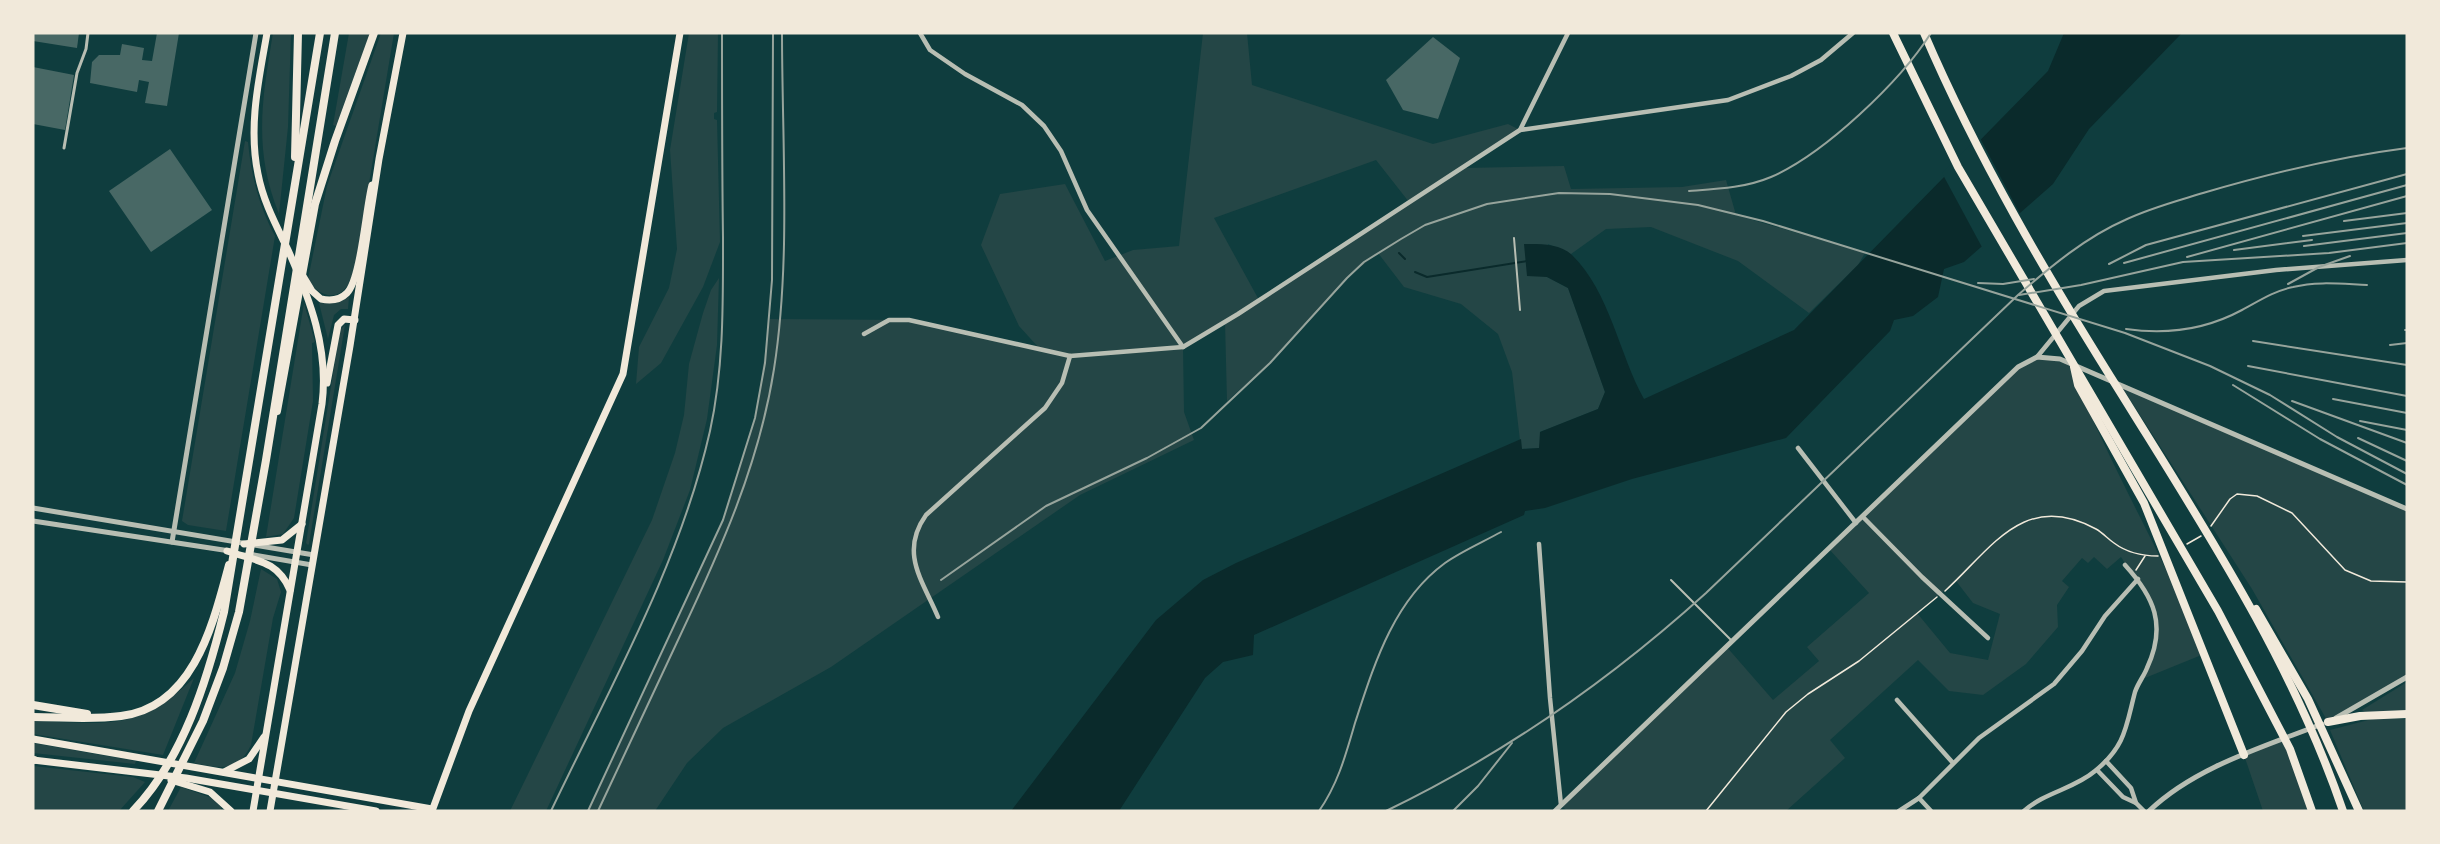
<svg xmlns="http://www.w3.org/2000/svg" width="2440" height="844" viewBox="0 0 2440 844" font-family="Signika,sans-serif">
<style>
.green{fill:#244646;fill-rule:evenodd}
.water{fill:#0a2a2b}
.pier{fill:#0f3d3e}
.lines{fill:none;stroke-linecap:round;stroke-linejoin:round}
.stream{stroke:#0a2a2b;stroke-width:2}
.building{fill:#486865}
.path{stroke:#f1e9da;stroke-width:1.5}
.service{stroke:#b8beb3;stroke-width:2}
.pedestrian{stroke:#b8beb3;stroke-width:3}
.minor{stroke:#b8beb3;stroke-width:4.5}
.tertiary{stroke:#b8beb3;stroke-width:5}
.primary{stroke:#f1e9da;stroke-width:7}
.motorway{stroke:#f1e9da;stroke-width:8}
.rail{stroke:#97a49c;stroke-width:2}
</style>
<rect width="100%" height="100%" fill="#0f3d3e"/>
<!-- green -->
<g class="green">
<path d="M273 33H291L288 127 279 214C253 149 262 100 273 33Z"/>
<polygon points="349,33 370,33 336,126 333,125"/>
<path d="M381 33H394L356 262C353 270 352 279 347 286 336 303 315 294 308 279L327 186Z"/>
<polygon points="689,33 718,33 717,112 714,113 714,119 717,120 720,242 703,287 661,363 636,384 639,347 669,288 677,249 670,150"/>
<path d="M1203 33H1247L1252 85 1433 144 1508 124 1520 130 1464 168 1564 166 1571 189 1682 187 1726 180 1736 215 1865 253 1858 265 1809 313 1738 261 1651 227 1606 229 1571 254 1548 244 1547 277 1568 288 1605 392 1598 409 1540 432V448L1521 449 1512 372 1498 334 1461 304 1404 287 1378 253 1347 278 1270 363 1227 401 1225 322 1183 347 1184 412 1194 440 1080 495 831 667 723 728 687 763 655 811H588L723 520 755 418 770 319 909 320 1039 348 1019 326 981 245 1000 194 1065 184 1105 261 1133 250 1179 246ZM1376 160 1409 202 1259 300 1214 218Z"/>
<path d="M245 141 248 142C251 175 259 206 275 236L226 531 188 525 182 521Z"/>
<polygon points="719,278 717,345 707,419 690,490 663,560 546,811 510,811 652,520 675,453 684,415 689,364 703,313 711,290"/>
<polygon points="349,297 348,309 341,309 334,315 328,339 319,303 336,303"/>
<polygon points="304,303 315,342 312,343 313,401 294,518 283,534 266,537"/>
<polygon points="345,325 309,544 308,545 306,543 340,330"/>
<path d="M2037 357 2074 365 2072 370C2110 468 2165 557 2204 654L2140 680 2156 644 2154 608 2121 557 2107 569 2094 557 2088 563 2082 558 2062 581 2069 587 2057 605 2058 627 2026 664 1983 695 1949 691 1918 660 1830 740 1845 758 1786 811H1567L1561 805 1725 645 1773 700 1819 661 1807 647 1869 593 1829 549 2018 367ZM1956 581 1973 603 2000 614 1988 660 1950 653 1917 613Z"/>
<polygon points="2120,384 2407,509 2407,677 2328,722 2252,589"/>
<path d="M261 569 277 579 281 592 273 618 251 745C238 772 221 769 194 763L235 673 250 621Z"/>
<path d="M194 678 163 755 33 734V721C109 723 135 733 194 678Z"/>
<polygon points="2407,682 2407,711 2366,713 2362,710"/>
<polygon points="2376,718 2407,719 2407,811 2364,811 2330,730"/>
<polygon points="2286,738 2314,811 2263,811 2244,755"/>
<polygon points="33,743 136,761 135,764 33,753"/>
<polygon points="33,766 133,777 145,782 119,811 33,811"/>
<polygon points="181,787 212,798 221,807 221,811 168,811"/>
</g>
<!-- water -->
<path class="water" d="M2064 33H2182L2089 129 2053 184 1964 262 1944 269 1938 297 1913 316 1894 320 1890 331 1786 438 1632 479 1545 508 1525 511 1524 515 1254 635 1253 655 1223 662 1205 678 1119 811H1011L1156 620 1203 580 1236 563 1521 439 1522 449 1539 448 1540 432 1598 409 1605 392 1568 288 1547 277 1527 276 1524 244C1540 244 1559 243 1572 255 1610 292 1619 354 1644 399L1794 330 2048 71Z"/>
<!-- pier -->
<polygon class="pier" points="1979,136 2021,216 1983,249 1942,173"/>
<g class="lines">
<!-- stream -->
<g class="stream">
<polyline points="1399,253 1405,259"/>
<polyline points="1415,272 1427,277 1527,261"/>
</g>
</g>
<!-- building -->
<g class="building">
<polygon points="33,33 79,33 77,48 33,41"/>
<polygon points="157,33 179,33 167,106 145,103 149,82 139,80 137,92 90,83 92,62 99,55 120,55 122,44 144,48 142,60 152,61"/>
<polygon points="1433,37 1460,58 1438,119 1403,110 1386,80"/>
<polygon points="33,67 74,75 65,130 33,124"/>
<polygon points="170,149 212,210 151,252 109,191"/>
</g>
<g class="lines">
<!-- path -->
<g class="path">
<polyline points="2211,526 2230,499 2237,494 2257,496 2292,513 2345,570 2371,581 2407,582"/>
<polyline points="2187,544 2201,536"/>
<polyline points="2136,570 2145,556"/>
<path d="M1945 591C1992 548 2024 490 2096 529 2103 533 2108 539 2114 543 2126 552 2143 556 2158 556"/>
<polyline points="1706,811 1786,712 1808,694 1859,661 1937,597"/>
</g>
<!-- service -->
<g class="service">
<polyline points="1514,238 1520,310"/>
<polyline points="1671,580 1731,640"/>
</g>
<!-- pedestrian -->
<polyline class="pedestrian" points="64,148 77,73 86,49 88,33"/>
<!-- minor -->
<g class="minor">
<polyline points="920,33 930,50 965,74 1022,105 1044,126 1061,151 1087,210 1183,347"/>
<polyline points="1520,130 1728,100 1791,76 1821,60 1853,33"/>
<polyline points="864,334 889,320 909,320 1070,356 1183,347 1238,314 1520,130 1568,33"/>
<polyline points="2037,357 2079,306 2104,291 2276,270 2407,260"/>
<polyline points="1798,448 1856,523"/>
<polyline points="1864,518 1922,577 1988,638"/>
<polyline points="1539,544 1550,698 1561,805"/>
<path d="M938 617C923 581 899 553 926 515L1045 408 1062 383 1070 356"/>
<polyline points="1897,700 1953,763"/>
<polyline points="2106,761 2131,788 2136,803 2144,811"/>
<polyline points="2097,770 2123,797 2136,803"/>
<polyline points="1919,798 1931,811"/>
<polyline points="1899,811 1919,798 1979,738 2054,684 2082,651 2105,616 2138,579"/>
<path d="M2024 811C2045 792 2074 789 2095 771 2126 746 2126 726 2135 692 2138 683 2144 676 2147 668 2167 625 2154 597 2125 565"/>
</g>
<!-- tertiary -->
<g class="tertiary">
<polyline points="33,508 314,555"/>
<polyline points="33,521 230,551"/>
<polyline points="172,542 256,33"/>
<polyline points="248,554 312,565"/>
<polyline points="2336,718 2407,677"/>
<polyline points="1555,811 2018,367 2037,357 2060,359 2407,509"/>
<path d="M2149 811C2195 767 2263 747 2322 724"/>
</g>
<!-- primary -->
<g class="primary">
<path d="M300 271 312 291 321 299C330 301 340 300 347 293 361 279 366 207 372 185"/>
<polyline points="327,383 338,325 344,319 355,320"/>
<polyline points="244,544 282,540 302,524"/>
<path d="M227 551C256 561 277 560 290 590"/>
<polyline points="33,739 432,809"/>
<polyline points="33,760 186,778 376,811"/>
<polyline points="224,772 249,759 264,737"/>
<polyline points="171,780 210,792 231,811"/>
<path d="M253 811 322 404C329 349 310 299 288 250 276 225 263 201 258 174 248 126 259 79 267 33"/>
<polyline points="270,811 350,346 379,159 403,33"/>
<polyline points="432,811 469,711 623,374 680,33"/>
</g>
<!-- motorway -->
<g class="motorway">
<polyline points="1893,33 1958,167 2218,611 2290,749 2312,811"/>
<path d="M1924 33C1978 159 2049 279 2122 395 2205 529 2292 661 2343 811"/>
<polyline points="295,157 298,33"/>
<polyline points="2074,367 2078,385 2144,503 2244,755"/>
<polyline points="277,411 315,204 335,141 374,33"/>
<polyline points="2256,609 2308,699 2359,811"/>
<polyline points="33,705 87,714"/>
<path d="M33 717C62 717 92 720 121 716 194 707 213 624 229 565"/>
<polyline points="2328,722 2360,716 2407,714"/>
<polyline points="33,760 34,760"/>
<path d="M133 811C183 759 207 681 224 612L320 33"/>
<polyline points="158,811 203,721 223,668 239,612 266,460 335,33"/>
</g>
<!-- rail -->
<g class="rail">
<path d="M1689 191C1717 189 1745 188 1771 177 1824 154 1900 82 1931 33"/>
<polyline points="2344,221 2407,213"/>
<polyline points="2303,236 2407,223"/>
<polyline points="2304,246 2407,233"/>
<polyline points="2234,250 2312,240"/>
<polyline points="2187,257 2407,196"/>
<polyline points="2124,263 2407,185"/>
<polyline points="2109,264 2146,245 2407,174"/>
<polyline points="1978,283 2003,284 2034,279"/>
<polyline points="2288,284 2319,267 2350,256"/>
<polyline points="2019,295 2081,285 2183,262 2329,253 2407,243"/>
<path d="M2126 329C2167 335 2205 330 2242 310 2259 301 2274 291 2293 287 2317 281 2342 284 2367 285"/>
<polyline points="2405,330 2407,330"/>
<polyline points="2253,341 2407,365"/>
<polyline points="2390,345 2407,343"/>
<polyline points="2248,366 2407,396"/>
<polyline points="2233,385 2320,439 2407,485"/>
<polyline points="2333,399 2407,413"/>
<polyline points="2292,401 2407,443"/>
<polyline points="2360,421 2407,430"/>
<polyline points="2358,438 2407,461"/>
<polyline points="941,580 1046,506 1147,458 1201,428 1270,363 1347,278 1364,262 1401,239 1425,225 1487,204 1559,193 1610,194 1698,205 1763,221 2125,333 2210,366 2270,395 2337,437 2407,474"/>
<path d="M551 811C609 689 680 564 710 431 724 367 723 302 723 237 722 169 722 101 722 33"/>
<polyline points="588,811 723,520 755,418 765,363 772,280 773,33"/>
<path d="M598 811C625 753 652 696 679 638 720 551 759 465 774 369 791 261 782 142 782 33"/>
<path d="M1319 811C1338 784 1346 754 1355 723 1374 665 1393 601 1445 563 1462 551 1483 542 1501 532"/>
<path d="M1386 811C1502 755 1611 679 1706 593L2018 295C2050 267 2086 237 2125 220 2150 208 2177 201 2203 193 2271 173 2337 157 2407 148"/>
<polyline points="1453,811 1478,786 1512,743"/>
</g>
</g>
<!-- border -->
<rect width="2440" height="844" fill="none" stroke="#f1e9da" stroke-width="69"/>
</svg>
